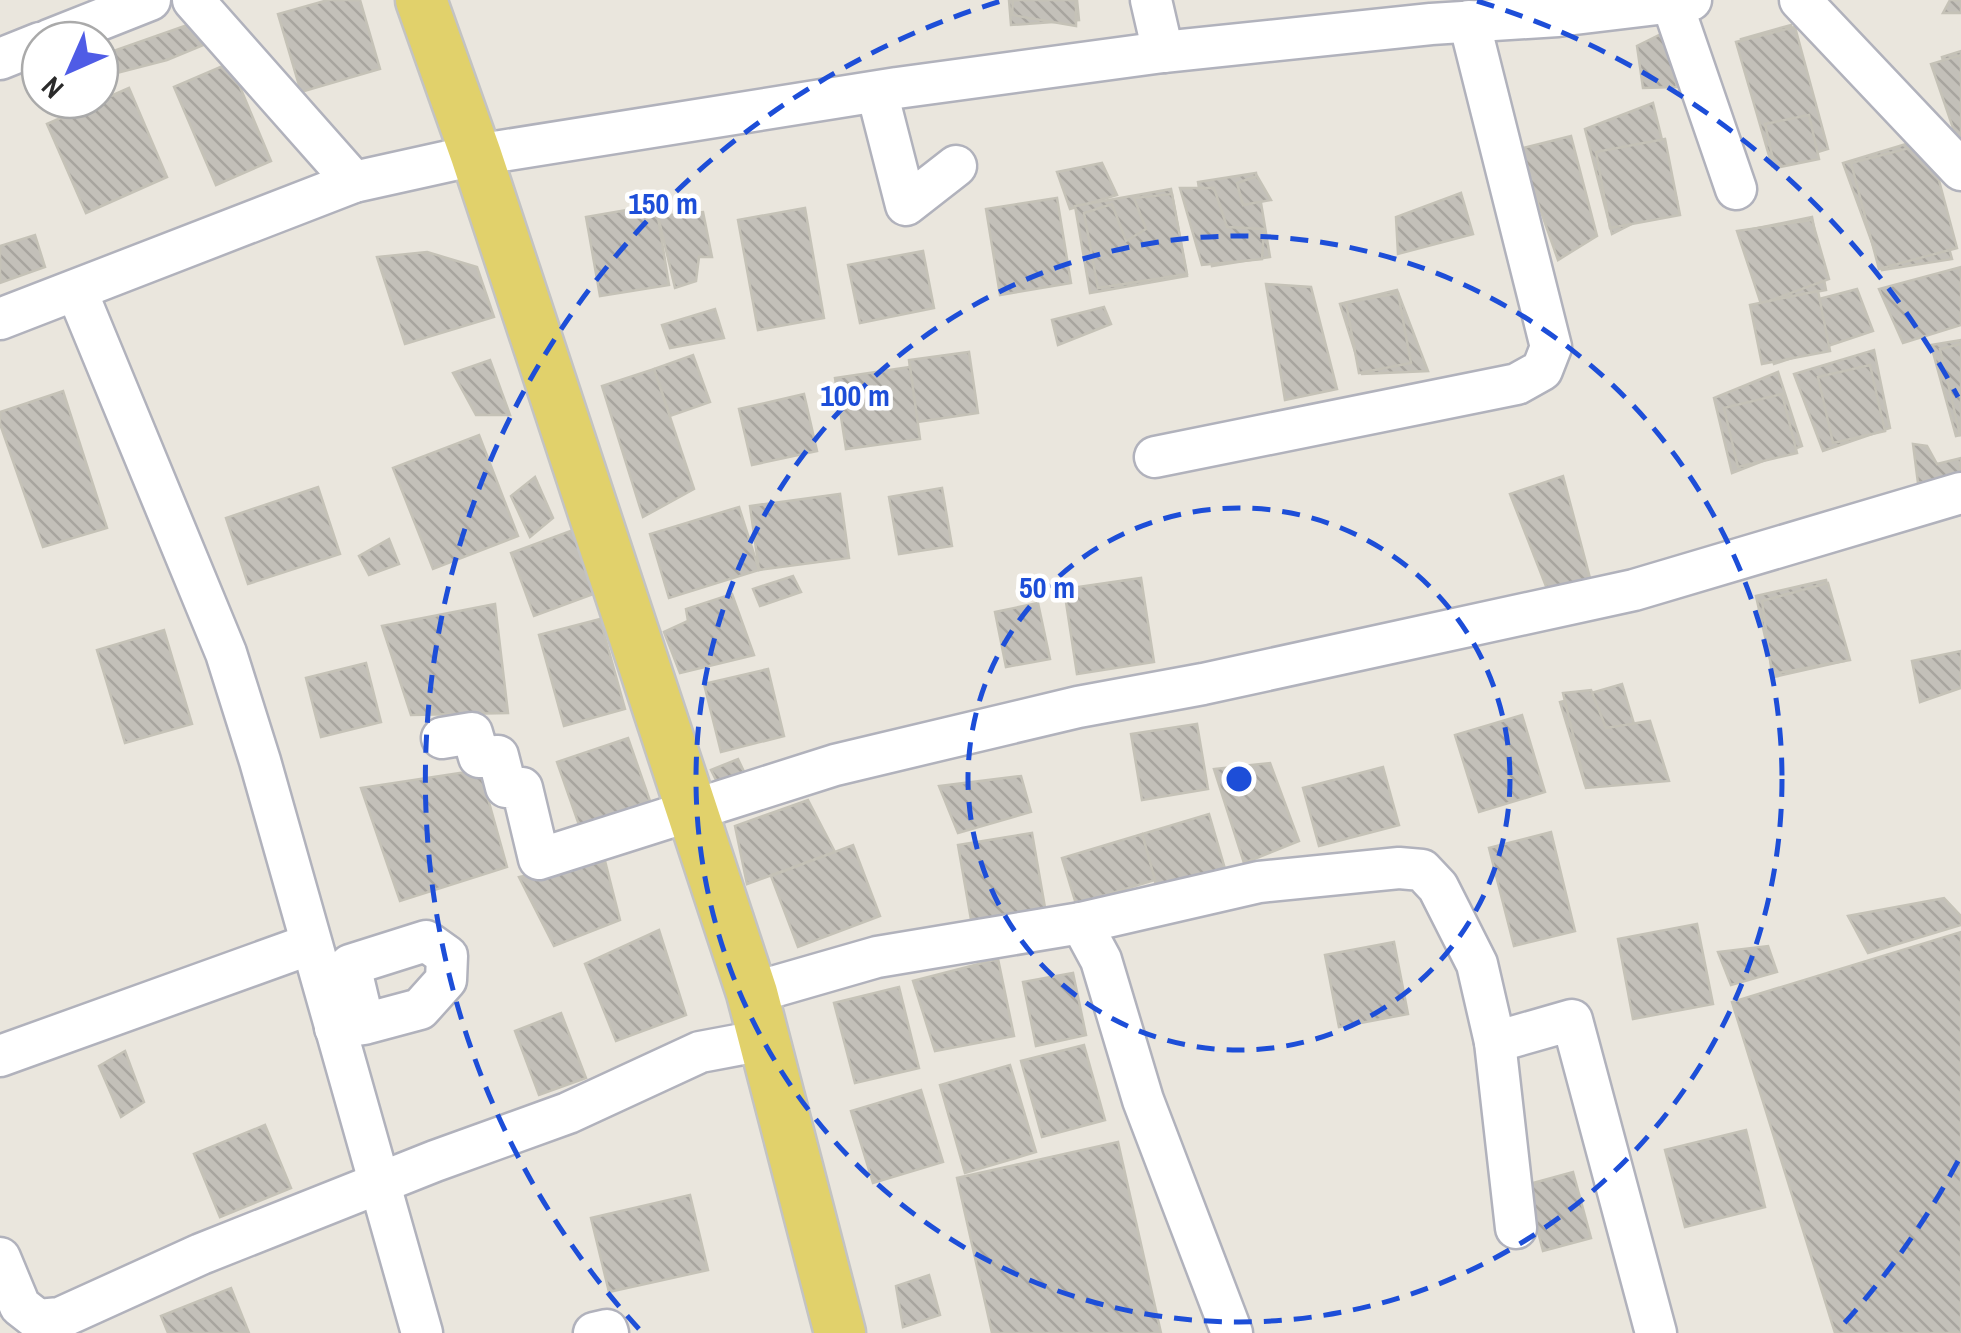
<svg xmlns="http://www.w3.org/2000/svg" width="1961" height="1333" viewBox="0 0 1961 1333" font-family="'Archivo Narrow',sans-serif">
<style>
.building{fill:url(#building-back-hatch);stroke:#c5c2b7;stroke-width:2.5}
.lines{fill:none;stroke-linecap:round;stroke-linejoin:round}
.minor-casing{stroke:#b1b2bc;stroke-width:45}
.major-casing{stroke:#c3c3c3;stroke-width:55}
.minor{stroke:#fff;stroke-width:40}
.major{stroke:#e1d16b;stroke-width:50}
.ring{fill:none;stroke:#1d4ed8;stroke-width:5;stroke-dasharray:18 12}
.centre{fill:#1d4ed8;stroke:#fff;stroke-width:5}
.ring-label{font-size:30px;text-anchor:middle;font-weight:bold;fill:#1d4ed8;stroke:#fff;stroke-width:9;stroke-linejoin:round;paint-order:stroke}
</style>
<defs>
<pattern id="building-back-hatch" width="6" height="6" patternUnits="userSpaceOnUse" patternTransform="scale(2.5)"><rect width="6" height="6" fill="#c3c0b9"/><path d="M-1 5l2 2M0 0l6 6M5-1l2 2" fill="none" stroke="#a8a59f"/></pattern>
</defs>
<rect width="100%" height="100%" fill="#eae6dd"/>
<!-- building -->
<g class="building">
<polygon points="328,0 360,0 380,69 301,92 278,14"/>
<polygon points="1009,0 1077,0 1079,20 1011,25"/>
<polygon points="1013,0 1076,0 1076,26 1012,15"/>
<polygon points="1950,0 1961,0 1961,13 1943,13"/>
<polygon points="193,23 206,44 167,60 109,75 102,55"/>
<polygon points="1791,25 1807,84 1757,98 1741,39"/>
<polygon points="1795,27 1828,149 1772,166 1736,42"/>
<polygon points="1665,32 1677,87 1643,88 1637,46"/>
<polygon points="1961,51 1961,117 1942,57"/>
<polygon points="1961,55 1961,151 1931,64"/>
<polygon points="230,63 271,161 216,185 174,87"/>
<polygon points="129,88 167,177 86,213 47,124"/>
<polygon points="1653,103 1677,201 1612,234 1585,129"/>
<polygon points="1809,115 1819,159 1775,168 1765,124"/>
<polygon points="1571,136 1597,236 1558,260 1519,149"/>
<polygon points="1665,139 1680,215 1610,228 1596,152"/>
<polygon points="1919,140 1952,259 1882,270 1843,163"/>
<polygon points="1929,143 1957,248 1879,269 1851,163"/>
<polygon points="1102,163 1117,195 1070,209 1057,172"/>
<polygon points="1256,173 1270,257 1212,266 1198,182"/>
<polygon points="1257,176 1271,200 1243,205 1237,183"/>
<polygon points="1180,188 1214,188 1227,227 1264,229 1262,259 1202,265"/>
<polygon points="1171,189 1187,276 1090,293 1075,206"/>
<polygon points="1461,193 1473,234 1398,254 1396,217"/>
<polygon points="1172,194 1187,274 1098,288 1084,213 1112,204 1126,241 1146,229 1134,198"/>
<polygon points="1057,198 1071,283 1000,295 986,209"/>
<polygon points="656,205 669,285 600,296 586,217"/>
<polygon points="805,208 824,318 758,330 738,220"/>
<polygon points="703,212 712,257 699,257 696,281 675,288 658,216"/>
<polygon points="1812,217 1826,290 1762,302 1748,230"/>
<polygon points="1812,220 1829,279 1761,304 1737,231"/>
<polygon points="35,235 45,267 0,283 0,246"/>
<polygon points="923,251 934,308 860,323 848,265"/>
<polygon points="427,252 477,267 494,317 405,344 377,257"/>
<polygon points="1961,267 1961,325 1903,343 1879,289"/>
<polygon points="1266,284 1311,287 1337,389 1285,400"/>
<polygon points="1857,289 1873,331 1774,364 1758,315"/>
<polygon points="1397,290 1428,371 1362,374 1340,304"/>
<polygon points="1818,291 1830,351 1762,364 1750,305"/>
<polygon points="1398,293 1411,363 1359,373 1346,303"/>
<polygon points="1104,307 1111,324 1058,345 1052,320"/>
<polygon points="715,309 724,338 670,348 662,325"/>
<polygon points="1961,340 1961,435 1956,436 1931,345"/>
<polygon points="1961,344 1961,435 1960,435 1940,349"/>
<polygon points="1874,350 1890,428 1823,451 1794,374"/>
<polygon points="969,352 978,413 917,422 909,360"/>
<polygon points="693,355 710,402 670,416 654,369"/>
<polygon points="490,360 510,415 476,415 453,373"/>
<polygon points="1870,365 1885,431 1833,443 1818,377"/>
<polygon points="910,367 920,439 846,449 835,378"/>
<polygon points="654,369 694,489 643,517 602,386"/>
<polygon points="1778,372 1802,446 1732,473 1714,398"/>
<polygon points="63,391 107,528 43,547 0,424 0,412"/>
<polygon points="804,394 817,451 752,465 739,409"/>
<polygon points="1782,394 1797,453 1738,467 1724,408"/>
<polygon points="479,435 518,536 433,569 393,468"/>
<polygon points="1913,444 1927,446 1937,464 1961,458 1961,477 1918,483"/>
<polygon points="1563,476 1591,582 1549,594 1510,494"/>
<polygon points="535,477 553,518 530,537 511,496"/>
<polygon points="318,487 340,554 248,584 226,518"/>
<polygon points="942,488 952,546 899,554 889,497"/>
<polygon points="840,494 849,558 759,570 750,506"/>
<polygon points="739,507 759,570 669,598 650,534"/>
<polygon points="573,530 596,593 534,616 511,553"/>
<polygon points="389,539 399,564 369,575 359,556"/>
<polygon points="793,576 801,592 760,606 753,589"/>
<polygon points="1141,578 1154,662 1077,674 1064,589"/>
<polygon points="1826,580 1844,661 1774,677 1756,596"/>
<polygon points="1828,583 1850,660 1772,674 1762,601"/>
<polygon points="732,594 754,655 680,673 664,632 688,621 686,609"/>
<polygon points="1038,603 1050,659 1006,667 995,612"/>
<polygon points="495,604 508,713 411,715 382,626"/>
<polygon points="600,619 625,709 564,726 539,635"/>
<polygon points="164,630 192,724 125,743 97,650"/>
<polygon points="1961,651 1961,688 1920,702 1912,661"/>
<polygon points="366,663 381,722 321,737 306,678"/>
<polygon points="768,669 784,736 721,752 704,684"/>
<polygon points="1622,684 1647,767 1585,785 1560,702"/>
<polygon points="1591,690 1606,728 1650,721 1669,781 1586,788 1563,693"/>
<polygon points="1522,715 1545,792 1479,812 1455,735"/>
<polygon points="1197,724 1208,789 1142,800 1131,734"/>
<polygon points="628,738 650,801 579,825 557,762"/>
<polygon points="738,759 746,776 718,784 711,770"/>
<polygon points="1270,763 1299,841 1244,863 1214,769"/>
<polygon points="1383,767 1399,825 1319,846 1303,788"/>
<polygon points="480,770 507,867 400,901 361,788"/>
<polygon points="1021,776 1031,812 958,833 939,786"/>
<polygon points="808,800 835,852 747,884 735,826"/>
<polygon points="1209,814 1225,869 1157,889 1142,834"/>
<polygon points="1551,832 1575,931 1514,946 1489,848"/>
<polygon points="1032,833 1047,919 973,931 958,845"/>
<polygon points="1142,834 1155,880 1076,904 1062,858"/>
<polygon points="853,845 880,916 798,947 771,876"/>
<polygon points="604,857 620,920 554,946 519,877"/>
<polygon points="1944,898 1961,916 1961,925 1868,953 1848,916"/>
<polygon points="1697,924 1713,1004 1633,1019 1618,939"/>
<polygon points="659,930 686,1015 616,1041 585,964"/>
<polygon points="1961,932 1961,1333 1835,1333 1732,1002"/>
<polygon points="1394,942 1408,1014 1339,1027 1325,955"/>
<polygon points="1768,946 1777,972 1731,985 1718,952"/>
<polygon points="998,959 1014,1036 935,1051 913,981"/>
<polygon points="1073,973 1086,1035 1036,1046 1023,982"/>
<polygon points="899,987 919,1068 855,1083 834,1003"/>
<polygon points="561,1013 586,1078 539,1095 515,1031"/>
<polygon points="1084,1045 1105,1120 1042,1137 1021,1061"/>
<polygon points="125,1051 144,1102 121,1117 99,1066"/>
<polygon points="1010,1065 1036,1152 965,1173 940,1085"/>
<polygon points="921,1090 943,1162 873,1183 851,1111"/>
<polygon points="265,1125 291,1188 220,1217 194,1154"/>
<polygon points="1746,1130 1765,1207 1685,1227 1665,1150"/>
<polygon points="1118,1142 1161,1333 992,1333 957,1178"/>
<polygon points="1573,1172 1591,1238 1543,1251 1526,1185"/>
<polygon points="690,1195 708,1270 609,1292 591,1218"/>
<polygon points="929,1275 940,1315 903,1327 896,1286"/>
<polygon points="231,1288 249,1333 168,1333 161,1316"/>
</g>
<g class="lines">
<defs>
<g id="minor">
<polyline points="193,0 354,182"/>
<polyline points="1151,0 1163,52"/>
<polyline points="1800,0 1961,170"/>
<polyline points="1672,3 1736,189"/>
<polyline points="49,40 150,0"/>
<polyline points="0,59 40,43"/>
<polyline points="877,92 906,205 956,166"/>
<polyline points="77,292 226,653 260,761 422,1333"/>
<polyline points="0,319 354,182 476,155 897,88 1163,52 1431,24 1558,16 1691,0"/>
<polyline points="1155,457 1517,384 1542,370 1551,347 1469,21"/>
<polyline points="442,738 472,733 479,757 498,756 506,787 522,788 539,859 835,765 1078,707 1203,684 1634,590 1961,493"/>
<polyline points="1081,923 1101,960 1143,1100 1232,1333"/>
<polyline points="752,993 877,957 1081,923 1259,882 1399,868 1422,870 1438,887 1477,964 1495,1042 1572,1020 1656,1333"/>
<polyline points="335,1028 364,1024 350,965 426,941 447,956 446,980 420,1009 364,1024"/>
<polyline points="1495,1042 1516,1228"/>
<polyline points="0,1056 311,944"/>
<polyline points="0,1258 20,1306 38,1320 60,1318 201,1254 435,1161 568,1113 700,1052 764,1040"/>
<polyline points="594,1333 607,1330 608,1333"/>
</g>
<polyline id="major" points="421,0 476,155 752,993 840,1333"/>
</defs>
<!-- minor casing -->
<use href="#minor" class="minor-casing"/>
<!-- major casing -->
<use href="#major" class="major-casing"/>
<!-- minor -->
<use href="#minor" class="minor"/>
<!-- major -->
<use href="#major" class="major"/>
</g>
<!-- distance rings -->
<g class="ring">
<circle cx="1239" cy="779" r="271"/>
<circle cx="1239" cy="779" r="543"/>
<path d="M1958 1161A814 814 0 0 1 1839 1329M639 1329A814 814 0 0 1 1001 1M1477 1A814 814 0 0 1 1958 397"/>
</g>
<circle cx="1239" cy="779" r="15" class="centre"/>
<g class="ring-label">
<text x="663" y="214">150 m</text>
<text x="855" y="406">100 m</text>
<text x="1047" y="598">50 m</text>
</g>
<!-- north arrow -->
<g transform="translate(70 70) rotate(225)"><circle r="48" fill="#ffffff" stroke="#aaaaaa" stroke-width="2.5"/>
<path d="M0-8L18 38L0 25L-18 38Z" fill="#4f5ce6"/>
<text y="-15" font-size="28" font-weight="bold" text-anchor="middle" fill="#2a2a2a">N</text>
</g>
</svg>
